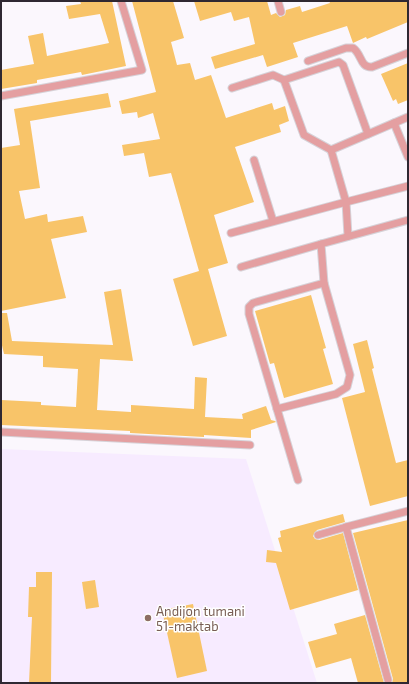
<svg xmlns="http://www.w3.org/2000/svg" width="409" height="684" viewBox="0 0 409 684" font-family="'Exo 2',sans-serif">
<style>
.built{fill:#f7ebff}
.building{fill:#f8c469}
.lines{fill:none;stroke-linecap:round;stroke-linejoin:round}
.service-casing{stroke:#d6d2d8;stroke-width:9}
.service{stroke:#e49fa1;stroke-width:7}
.education-dot{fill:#8d6e63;stroke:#fff;stroke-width:1.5}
.labels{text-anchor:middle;stroke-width:3;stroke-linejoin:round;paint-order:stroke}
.education-label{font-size:13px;fill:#785e54;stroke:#fff;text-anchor:start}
</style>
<rect width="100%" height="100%" fill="#fbf7fd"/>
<!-- built -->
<polygon class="built" points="1,449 246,459 317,683 1,683"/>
<!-- building -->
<g class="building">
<polygon points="80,1 112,1 126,66 82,75 81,72 37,80 37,83 1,89 1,70 34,64 28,36 43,33 47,56 109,43 100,14 69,19 66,6 81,4"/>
<polygon points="132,1 173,1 184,38 171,42 177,65 190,63 195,80 211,75 226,118 272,103 274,110 285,106 289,121 279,125 281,132 235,147 254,202 214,215 228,263 208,269 227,336 193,346 173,279 199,271 171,173 149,177 144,153 124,156 122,145 160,139 153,113 138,118 137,112 122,114 119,101 156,92"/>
<polygon points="194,1 267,1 271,15 276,13 280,17 285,15 286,10 300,6 302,12 330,3 329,1 408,1 408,22 367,39 366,37 353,43 347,26 293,43 298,57 267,67 263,55 215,69 211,57 255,44 249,17 234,21 231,12 200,21"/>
<polygon points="408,63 408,100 398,104 396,99 393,101 381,74"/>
<polygon points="108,93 111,107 30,121 40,188 19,191 25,219 47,214 48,222 83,216 87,232 51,239 66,298 1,311 1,148 20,145 14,109"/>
<polygon points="121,289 133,361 100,359 97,410 131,412 131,405 194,409 195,377 207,378 205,417 243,419 242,414 266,406 271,420 275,421 276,422 251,430 251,438 204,435 204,437 130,433 130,431 1,425 1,400 41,402 41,405 76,407 78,369 43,367 43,356 4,354 1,341 1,313 7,313 12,341 113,345 104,292"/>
<polygon points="311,295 326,348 323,349 333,384 284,398 274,363 270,364 255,311"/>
<polygon points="367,340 374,368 372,369 396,463 408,460 408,496 370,506 342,398 365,392 353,344"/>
<polygon points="343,514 345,522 317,530 313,536 315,539 319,540 343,533 358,590 290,610 276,563 266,562 267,550 282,552 278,538 281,537 280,531"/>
<polygon points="408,520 408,683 392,683 393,679 353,533"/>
<polygon points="36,572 52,572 51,683 29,683 32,617 28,617 29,587 36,587"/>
<polygon points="95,580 99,607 86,609 82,582"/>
<polygon points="193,604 207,671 177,678 162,610"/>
<polygon points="365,615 384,683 358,683 351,658 316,668 308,642 337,634 334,624"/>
</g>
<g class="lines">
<defs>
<g id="service">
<polyline points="278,1 281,12"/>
<path d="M308 61 346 48H353C362 54 360 68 372 67L408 53"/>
<polyline points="232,88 273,75 284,80"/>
<polyline points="1,96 142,70 121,1"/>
<polyline points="408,117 331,150 346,202 408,186"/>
<polyline points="394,123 408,157"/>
<polyline points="331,150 304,135 284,80 339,62 343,65 368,134"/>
<polyline points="254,160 273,221"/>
<polyline points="231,233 346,202 348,236"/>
<polyline points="241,267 321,244"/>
<polyline points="277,409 336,394 347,387 350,375 324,283 321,244 408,220"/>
<polyline points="1,432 250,445"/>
<polyline points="298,480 249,314 249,307 253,303 324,283"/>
<polyline points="318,535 346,527"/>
<polyline points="388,680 346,527 408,511"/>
</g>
</defs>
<!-- service casing -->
<use href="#service" class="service-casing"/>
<!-- service -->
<use href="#service" class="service"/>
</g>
<!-- markers -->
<circle class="education-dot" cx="148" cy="618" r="4"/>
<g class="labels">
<!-- education labels -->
<g class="education-label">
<text x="156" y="616">Andijon tumani<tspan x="156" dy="15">51-maktab</tspan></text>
</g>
</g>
<!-- border -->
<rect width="409" height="684" fill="none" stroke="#2f2832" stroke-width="4"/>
</svg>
